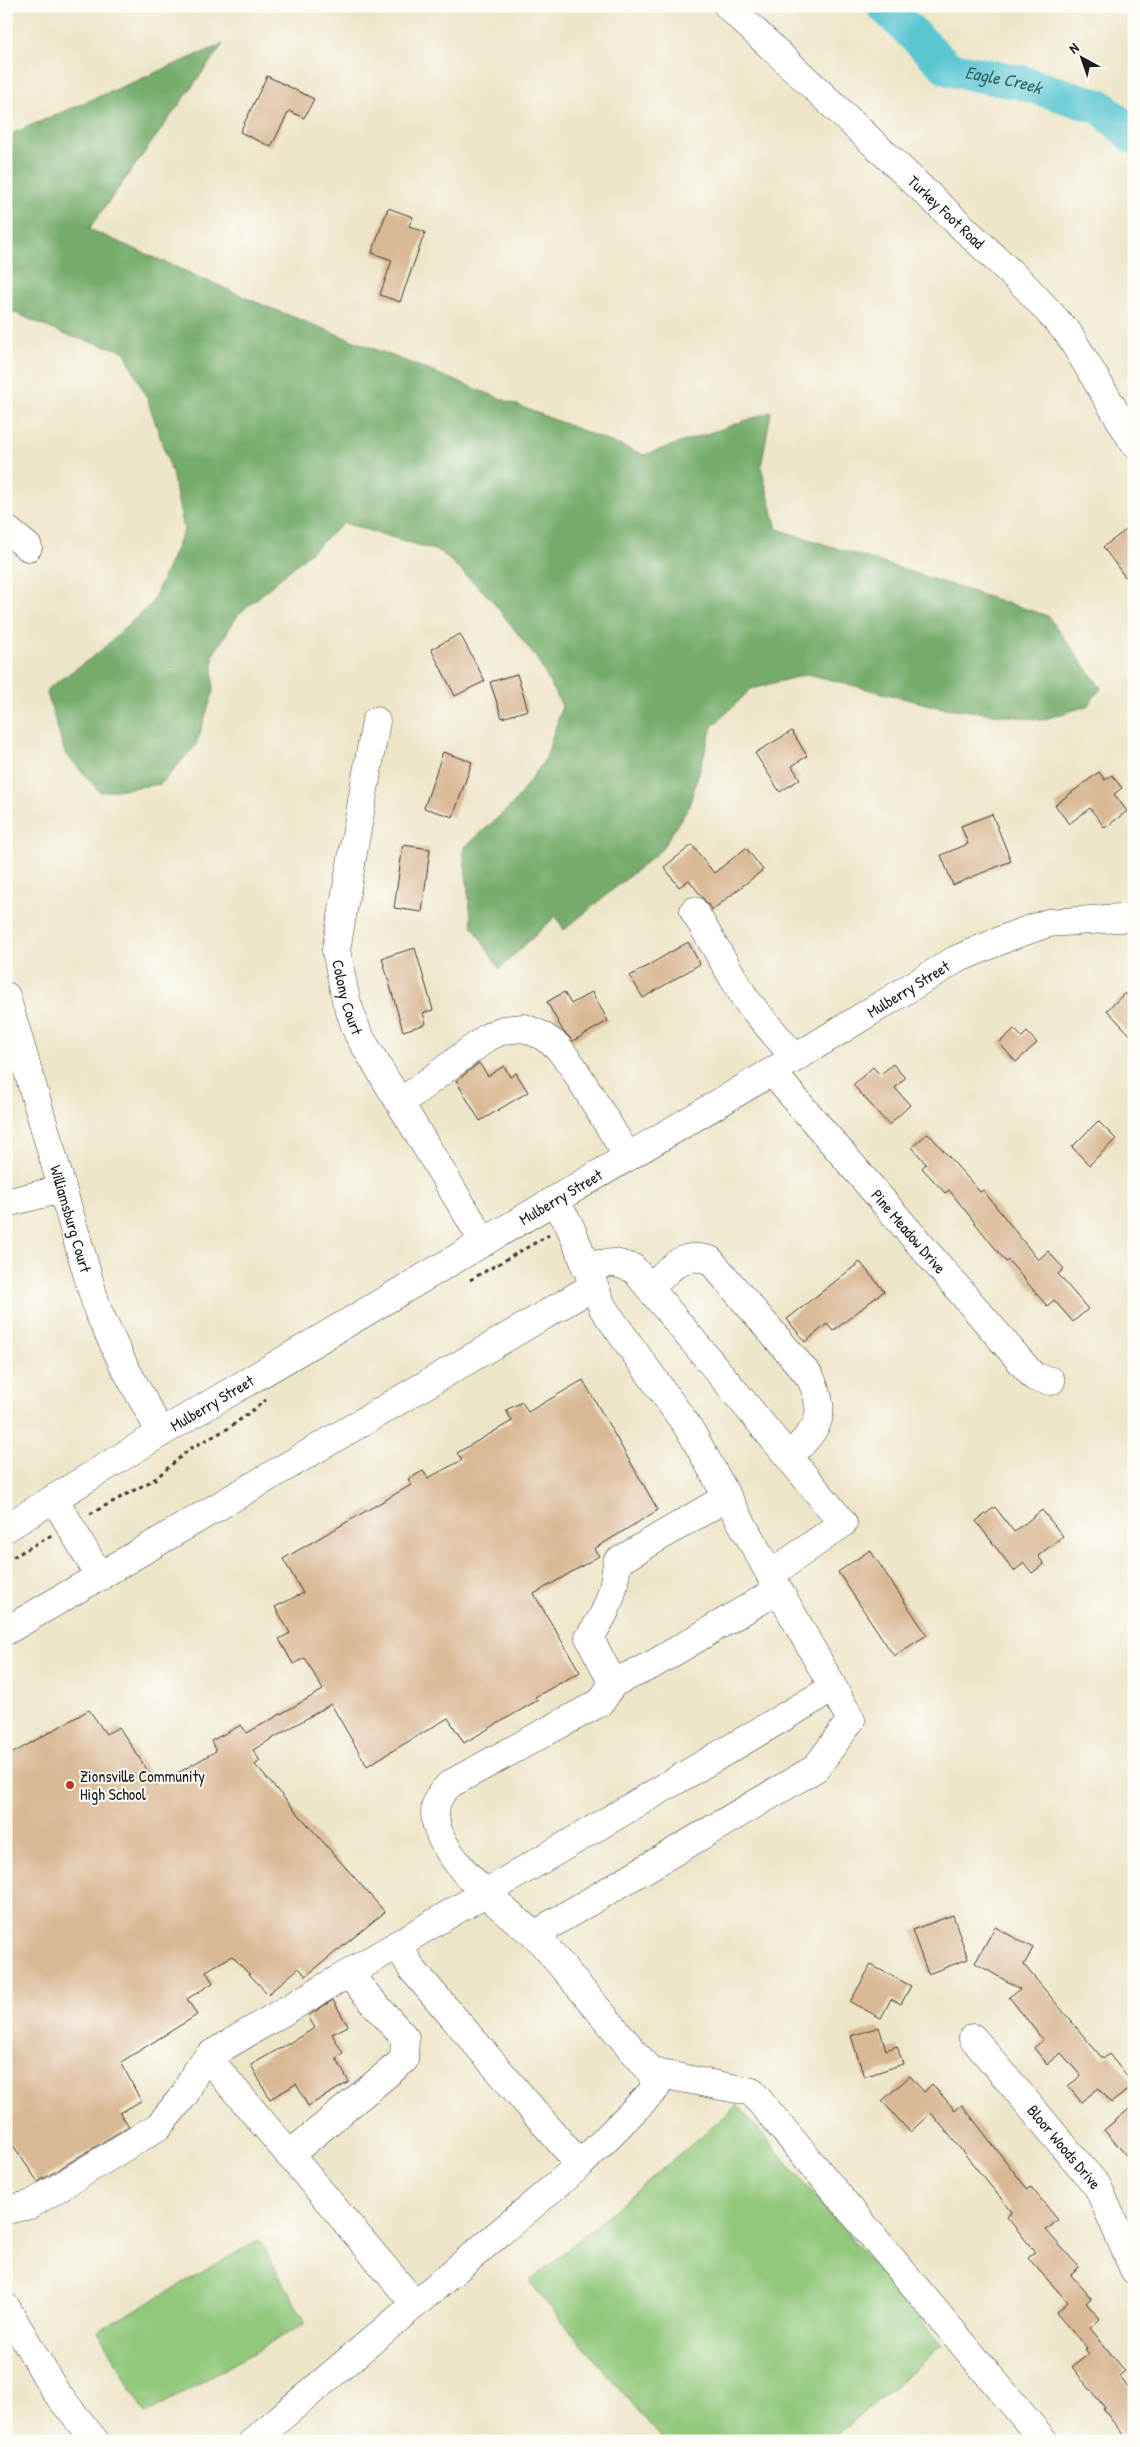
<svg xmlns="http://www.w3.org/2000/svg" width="1140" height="2447" viewBox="0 0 1140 2447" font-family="'Patrick Hand',sans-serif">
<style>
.green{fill:#91c87b;stroke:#56724c}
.forest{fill:#74ac6b;stroke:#486444}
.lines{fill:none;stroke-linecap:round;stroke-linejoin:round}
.river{stroke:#5ac6d2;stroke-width:35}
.building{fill:#d9b894}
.minor-casing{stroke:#3b3a36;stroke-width:29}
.path{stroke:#3b3a36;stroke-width:3;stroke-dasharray:4 4;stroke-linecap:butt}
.minor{stroke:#fff;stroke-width:28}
.poi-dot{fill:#c8321e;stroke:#fdfcf7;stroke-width:2}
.labels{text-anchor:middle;stroke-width:4;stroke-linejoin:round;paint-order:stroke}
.street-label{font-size:16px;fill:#1c1c1c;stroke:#fdfcf7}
.poi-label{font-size:16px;fill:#1c1c1c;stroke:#fdfcf7;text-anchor:start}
.water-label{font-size:18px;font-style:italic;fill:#356065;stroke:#fdfcf7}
</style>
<rect width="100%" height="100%" fill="#fdfcf7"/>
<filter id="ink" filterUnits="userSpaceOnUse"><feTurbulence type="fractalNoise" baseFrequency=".02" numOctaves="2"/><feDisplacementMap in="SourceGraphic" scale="10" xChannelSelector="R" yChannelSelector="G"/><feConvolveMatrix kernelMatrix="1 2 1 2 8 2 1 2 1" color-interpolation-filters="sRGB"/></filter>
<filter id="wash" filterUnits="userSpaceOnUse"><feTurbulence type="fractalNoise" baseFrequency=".0096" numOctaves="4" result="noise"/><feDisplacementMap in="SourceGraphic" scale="20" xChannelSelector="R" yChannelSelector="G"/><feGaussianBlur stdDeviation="1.12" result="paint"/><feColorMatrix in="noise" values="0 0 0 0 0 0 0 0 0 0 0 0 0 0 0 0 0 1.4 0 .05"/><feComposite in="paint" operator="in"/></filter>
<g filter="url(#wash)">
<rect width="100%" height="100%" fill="#ede5c7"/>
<!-- green -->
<g class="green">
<polygon points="738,2105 942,2346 830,2441 664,2441 529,2282"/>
<polygon points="259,2240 306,2323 145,2414 98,2331"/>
</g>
<!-- forest -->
<polygon class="forest" points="223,44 89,229 263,305 644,455 771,412 761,467 777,529 1048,616 1101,688 1087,706 1042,720 938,707 808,674 751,689 712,727 689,806 661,850 564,930 556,916 499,969 472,925 463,849 514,803 546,758 562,706 537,659 491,599 441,552 344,523 238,615 213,655 213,693 196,745 161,784 100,792 65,753 46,690 98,653 152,603 184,530 172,473 147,398 124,351 66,335 6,309 6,136"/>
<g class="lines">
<!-- river -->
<path class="river" id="s1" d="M884 6 949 69 1023 83 1101 107 1134 137"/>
</g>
<g id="blocks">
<!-- building -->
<g class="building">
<polygon points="267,76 314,99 304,118 289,111 271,147 240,132"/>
<polygon points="388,208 413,217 409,226 425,232 400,302 380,295 392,260 372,253"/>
<polygon points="1126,530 1134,541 1134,570 1125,577 1103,547"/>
<polygon points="460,634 485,681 455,696 431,649"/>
<polygon points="517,674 528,710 502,718 490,682"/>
<polygon points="792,731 807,756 792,766 800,779 780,792 755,753"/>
<polygon points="443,752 472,762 453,817 424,808"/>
<polygon points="1099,772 1105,780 1112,775 1122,788 1114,794 1127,811 1105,828 1090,808 1069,824 1055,805"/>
<polygon points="992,814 1011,861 953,885 941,855 968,844 961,826"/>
<polygon points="403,845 430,849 422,912 394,908"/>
<polygon points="692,845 714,873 746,848 763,870 712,910 689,880 679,887 664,867"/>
<polygon points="688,942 700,964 643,998 630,976"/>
<polygon points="415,948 433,1010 423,1013 426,1024 403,1031 382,958"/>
<polygon points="564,992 571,1004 592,992 608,1021 573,1041 563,1031 547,1002"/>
<polygon points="1125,993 1134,1003 1134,1039 1107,1010"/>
<polygon points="1014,1029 1022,1037 1027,1032 1037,1043 1016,1062 999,1043"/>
<polygon points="479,1063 488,1076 504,1066 510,1077 516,1073 528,1092 480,1121 456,1081"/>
<polygon points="893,1064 905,1078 895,1088 910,1105 889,1125 853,1085 873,1067 880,1075"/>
<polygon points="1098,1121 1116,1139 1089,1165 1072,1147"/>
<polygon points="928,1133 980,1192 983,1190 1038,1260 1048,1251 1064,1269 1058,1274 1088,1309 1073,1322 1054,1300 1047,1306 1008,1260 1006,1262 949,1190 945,1193 922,1168 926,1164 912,1147"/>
<polygon points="860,1262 884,1291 833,1331 827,1324 805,1342 787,1319"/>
<polygon points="583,1380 658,1510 594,1549 599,1556 534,1594 580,1672 535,1697 538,1700 464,1743 448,1718 367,1766 331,1704 253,1750 260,1761 255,1765 385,1912 306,1976 299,1968 268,1994 232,1956 206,1971 213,1983 187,1999 197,2015 121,2062 141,2101 120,2113 129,2126 38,2182 6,2135 6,1757 89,1710 106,1734 119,1727 157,1785 216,1751 211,1741 241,1725 247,1733 323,1690 305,1658 293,1664 279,1639 290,1633 275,1607 303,1593 283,1559 411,1485 408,1479 423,1471 428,1478 462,1460 457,1453 512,1421 506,1410 522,1402 528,1412"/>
<polygon points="995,1507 1014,1532 1042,1510 1063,1536 1038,1556 1044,1564 1032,1573 1024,1563 1014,1571 976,1521"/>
<polygon points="870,1550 927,1635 894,1656 838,1572"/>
<polygon points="953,1915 968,1959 928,1974 912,1930"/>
<polygon points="995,1927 1033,1948 1024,1965 1103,2059 1109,2054 1134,2085 1111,2103 1099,2088 1081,2102 1068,2086 1081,2076 1061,2053 1047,2064 1034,2048 1043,2040 1009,1997 1020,1989 975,1963"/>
<polygon points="871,1965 911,1986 901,2004 891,1999 881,2018 850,2002"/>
<polygon points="333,2000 348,2026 332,2034 343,2053 336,2058 349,2082 308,2106 296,2084 270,2099 251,2065 315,2028 308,2016"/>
<polygon points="879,2027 886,2050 897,2046 903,2064 864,2077 851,2036"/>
<polygon points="910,2076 924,2092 932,2084 955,2110 962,2105 1028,2190 1031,2187 1058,2220 1046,2230 1079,2267 1071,2275 1091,2298 1086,2303 1100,2319 1090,2328 1125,2371 1119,2376 1134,2395 1134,2441 1128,2441 1103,2409 1105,2408 1072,2367 1089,2354 1085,2349 1087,2348 1056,2313 1068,2302 1028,2258 1035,2252 1007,2217 1012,2212 931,2113 910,2132 882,2101"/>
<polygon points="1134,2105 1134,2164 1104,2130"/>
</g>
</g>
</g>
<g filter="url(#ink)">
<use href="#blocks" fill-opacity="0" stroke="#3b3a36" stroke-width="1"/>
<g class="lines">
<defs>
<g id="minor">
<path id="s2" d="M728 6 1026 287 1068 333 1134 443"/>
<polyline points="6,529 28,547"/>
<path id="s3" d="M376 721 336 950 346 1000 358 1034 484 1242"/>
<polyline points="694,911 746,1000 795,1058"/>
<path id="s4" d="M6 996 98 1311 123 1364 161 1433"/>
<path id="s5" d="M772 1072 1034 1377 1051 1381"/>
<polyline points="400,1103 488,1037 503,1030 524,1028 541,1035 557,1046 573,1067 628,1157"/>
<polyline points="6,1203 62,1189"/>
<polyline points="585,1265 615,1263 633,1268 843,1523 770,1575"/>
<path d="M650 1288C671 1269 679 1251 710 1260L810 1377C829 1417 818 1427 790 1456"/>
<polyline points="54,1498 100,1577"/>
<path id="s6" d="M6 1528 161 1433 795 1058 955 960 1011 936 1048 923 1134 917"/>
<polyline points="6,1631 594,1286"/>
<polyline points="613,1683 652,1665 778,1590"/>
<path d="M538 1938C508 1913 418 1846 438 1799 440 1794 446 1788 450 1784L601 1702 613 1683 589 1637C608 1613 614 1591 617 1562L727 1497"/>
<polyline points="398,1944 412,1969 580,2165"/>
<path id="s7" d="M973 2038 1098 2187 1134 2270"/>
<polyline points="208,2058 415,2304"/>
<polyline points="651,2072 752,2092 1044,2441"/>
<polyline points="289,2155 404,2060 405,2038 348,1974"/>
<polyline points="6,2210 30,2205 159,2126 185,2094 196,2071 210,2055 833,1688"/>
<polyline points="6,2307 55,2391 95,2441"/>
<polyline points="253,2441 580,2165 656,2088 651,2072 538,1938 550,1925 816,1768 851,1720 690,1430 603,1308 569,1224 554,1200"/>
</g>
</defs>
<!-- minor casing -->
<use href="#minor" class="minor-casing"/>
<!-- path -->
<g class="path">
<polyline points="470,1280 549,1235"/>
<polyline points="90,1514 155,1479 191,1448 229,1428 266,1400"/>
<polyline points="6,1561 52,1535"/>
</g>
<!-- minor -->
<use href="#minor" class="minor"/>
</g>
</g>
<!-- markers -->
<circle class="poi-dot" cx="70" cy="1785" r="5"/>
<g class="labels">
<!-- street labels -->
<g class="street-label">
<text dy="6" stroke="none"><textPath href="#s2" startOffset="300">Turkey Foot Road</textPath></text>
<text dy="6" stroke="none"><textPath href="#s6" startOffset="1051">Mulberry Street</textPath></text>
<text dy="6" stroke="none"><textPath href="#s3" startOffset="281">Colony Court</textPath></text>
<text dy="6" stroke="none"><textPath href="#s6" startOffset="646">Mulberry Street</textPath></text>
<text dy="6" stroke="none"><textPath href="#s4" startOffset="232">Williamsburg Court</textPath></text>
<text dy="6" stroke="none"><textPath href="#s5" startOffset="210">Pine Meadow Drive</textPath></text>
<text dy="6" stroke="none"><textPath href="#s6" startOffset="241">Mulberry Street</textPath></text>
<text dy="6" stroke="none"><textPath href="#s7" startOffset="142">Bloor Woods Drive</textPath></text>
</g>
<!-- poi labels -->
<g class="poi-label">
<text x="80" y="1782">Zionsville Community<tspan x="80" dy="18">High School</tspan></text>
</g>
<!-- water labels -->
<g class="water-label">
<text dy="6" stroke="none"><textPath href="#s1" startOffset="146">Eagle Creek</textPath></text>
</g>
</g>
<!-- margin -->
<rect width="1140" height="2447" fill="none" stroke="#fdfcf7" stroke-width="25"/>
<!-- north arrow -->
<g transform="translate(1082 58) rotate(320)" stroke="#fdfcf7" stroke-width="4" paint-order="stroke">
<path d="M0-4L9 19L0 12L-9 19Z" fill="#1c1c1c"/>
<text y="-8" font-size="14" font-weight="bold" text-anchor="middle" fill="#1c1c1c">N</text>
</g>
</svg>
